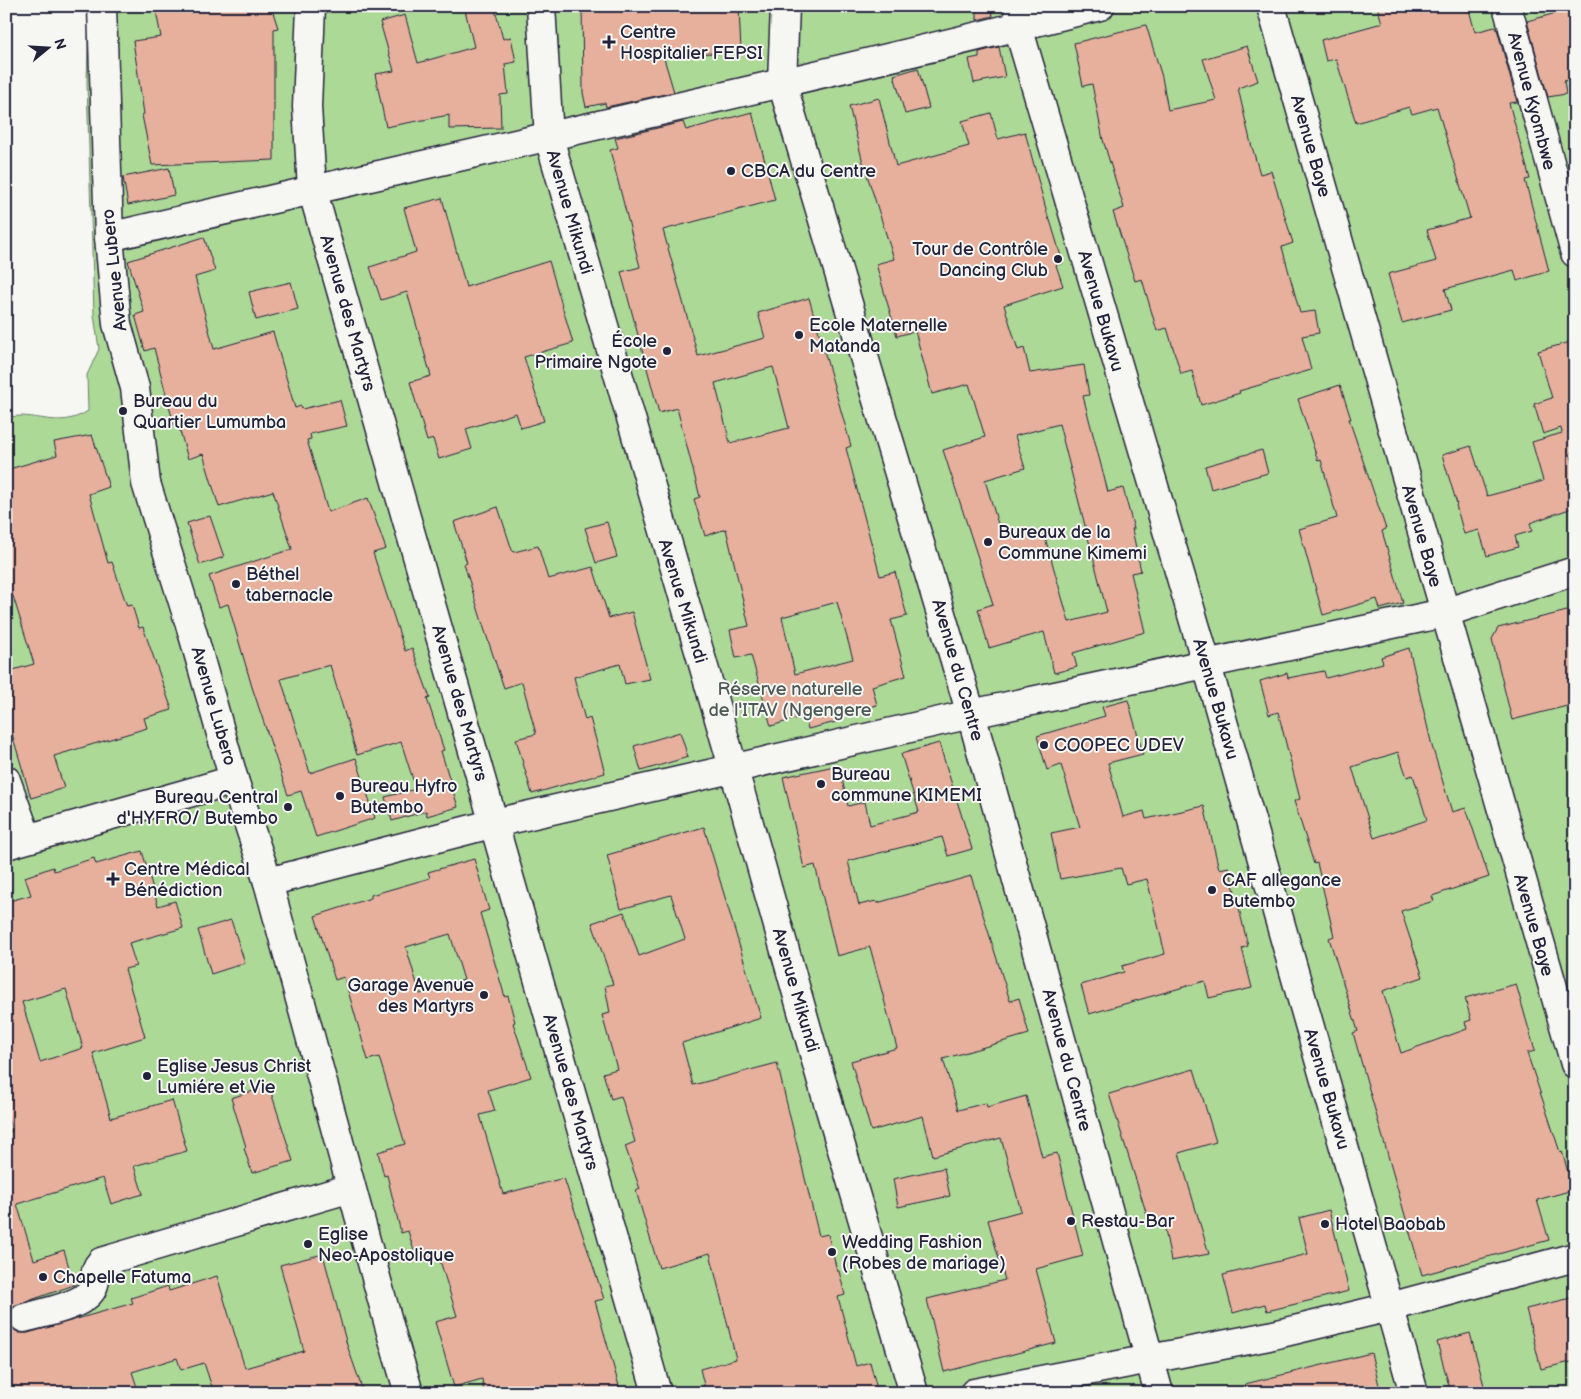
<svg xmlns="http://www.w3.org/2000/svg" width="1581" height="1399" viewBox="0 0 1581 1399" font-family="'Balsamiq Sans',sans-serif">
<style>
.green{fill:#add997;stroke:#687e69}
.building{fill:#e6b09c;stroke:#22223b;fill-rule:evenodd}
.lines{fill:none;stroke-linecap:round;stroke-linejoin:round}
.street-casing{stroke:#22223b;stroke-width:31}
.street{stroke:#f6f6f2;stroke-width:28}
.poi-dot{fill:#22223b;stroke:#f6f6f2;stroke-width:2}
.labels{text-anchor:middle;stroke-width:4;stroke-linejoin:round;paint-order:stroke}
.poi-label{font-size:18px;fill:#22223b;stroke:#f6f6f2;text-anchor:start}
.street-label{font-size:18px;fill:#22223b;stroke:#f6f6f2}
.park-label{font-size:18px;fill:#4c5957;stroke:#f6f6f2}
</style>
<rect width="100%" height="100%" fill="#f6f6f2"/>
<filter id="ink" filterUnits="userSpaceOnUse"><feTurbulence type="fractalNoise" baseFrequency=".02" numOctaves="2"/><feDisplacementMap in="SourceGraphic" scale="10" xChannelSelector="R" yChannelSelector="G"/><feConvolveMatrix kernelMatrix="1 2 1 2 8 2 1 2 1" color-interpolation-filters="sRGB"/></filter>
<g filter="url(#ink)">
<!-- green -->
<path class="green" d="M89 6H1575V1393H6V418C35 410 57 431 88 411L87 375 99 349 94 315 87 82Z"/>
<!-- building -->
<g class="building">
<polygon points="155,6 271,6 278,28 274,29 274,160 152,165 142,115 144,114 133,41 161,37"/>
<polygon points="464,6 494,6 503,39 511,37 516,62 505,64 508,94 500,95 501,128 449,129 449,115 386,127 375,74 394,71 380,22 405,15 418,63 474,47"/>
<polygon points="582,6 671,6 671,10 739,7 741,52 663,55 674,92 606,107 605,103 586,107 583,93"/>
<polygon points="977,6 991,6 993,16 977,20"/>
<polygon points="1377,6 1468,6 1475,32 1495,27 1497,29 1517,102 1509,103 1530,179 1525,180 1549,271 1517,281 1514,270 1445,289 1451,310 1402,323 1388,274 1436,261 1427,230 1470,218 1437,107 1412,114 1409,107 1356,123 1336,59 1326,61 1321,40 1382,23"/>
<polygon points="1575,8 1575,78 1564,81 1566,94 1548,97 1527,21"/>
<polygon points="1146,25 1162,77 1168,110 1216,100 1203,59 1247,46 1258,81 1238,88 1250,140 1260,174 1271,171 1293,243 1282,247 1300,313 1315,311 1319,333 1302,336 1311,370 1239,391 1240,393 1201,405 1192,371 1181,374 1167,328 1157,331 1142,279 1135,281 1113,212 1124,208 1103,140 1092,84 1083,86 1074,43"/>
<polygon points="999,47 1005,77 974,83 969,59 979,57 979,52"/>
<polygon points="918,68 929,108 905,114 894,75"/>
<path d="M879 98 896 166 969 146 962 121 991 113 998 139 1025 132 1049 220H1050L1063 263 1056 265 1063 286 1004 305 1018 350 1024 348 1030 373 1084 365 1089 395 1083 396 1108 492 1123 488 1134 529H1132L1141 571 1131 573 1145 632 1073 653 1077 667 1054 673 1044 632 989 648 978 609 993 604 943 450 985 437 969 384 932 394 915 331 897 336 876 264 894 259 862 159 849 106ZM1059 424 1107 612 1069 622 1044 534 1005 537 1001 524H998L985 480 1025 468 1015 436Z"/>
<path d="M752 112 775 200 663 230 698 356 765 338 758 313 809 298 851 446 846 448 880 576 895 572 907 616 891 620 906 676 872 686 877 705 835 717 836 722 808 729 805 716 771 726 751 655 736 658 730 630 749 626 726 529 705 536 694 499 700 497 677 408 659 413 621 272 640 267 610 150 618 148 615 138 683 122 686 130ZM773 367 789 428 730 443 715 383ZM837 602 853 659 795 674 782 617Z"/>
<polygon points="169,168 174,195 128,205 123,177"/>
<polygon points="442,198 466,287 549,261 573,343 524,357 544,421 521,428 516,413 466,429 472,449 439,459 433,439 427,441 410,382 431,376 407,292 381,300 370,267 416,252 404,208"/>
<polygon points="204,237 215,271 195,277 214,349 273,332 295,408 301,406 302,409 340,400 347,426 310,434 311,439 307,440 328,512 368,498 386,549 373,553 405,651 412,648 430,698 427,699 444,750 441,751 458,807 427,816 426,811 392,821 385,797 416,789 401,742 357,755 330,665 281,679 310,773 356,758 375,818 316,837 301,791 288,795 252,687 228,604 219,607 209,576 292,549 273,491 219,507 203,454 188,459 178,424 174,425 154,348 145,351 135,315 144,312 128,261"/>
<polygon points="291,282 298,309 256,320 249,292"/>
<polygon points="1570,342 1575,359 1575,452 1570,453 1575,468 1575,507 1530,523 1532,531 1515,536 1518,547 1487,556 1479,530 1464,534 1456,505 1457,504 1442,455 1471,446 1487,496 1543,481 1532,442 1562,433 1561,428 1543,434 1534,404 1552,398 1538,351"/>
<polygon points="1340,385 1351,419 1349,419 1386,529 1382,531 1403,603 1380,609 1377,599 1323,615 1299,529 1337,518 1321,460 1318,461 1298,399"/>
<polygon points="92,435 109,487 89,494 108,563 112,562 127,606 132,605 139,628 143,627 172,710 144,718 147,728 54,756 64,788 31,798 12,734 6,735 6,672 34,664 13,596 6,597 6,470 57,455 54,442"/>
<polygon points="1262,450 1268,473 1211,489 1205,466"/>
<polygon points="498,507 512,550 514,552 538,546 548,579 593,567 609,618 632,612 650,679 625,684 620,664 574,677 585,720 590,718 605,773 532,794 516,739 536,734 522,682 504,688 483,625 464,564 467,563 454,522"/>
<polygon points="210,516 224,557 200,565 187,523"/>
<polygon points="607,522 617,557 596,563 585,528"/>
<polygon points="1575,609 1575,704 1512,720 1492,639 1498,628"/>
<path d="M1409 648 1432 746 1452 812 1466 808 1489 877 1432 896 1434 901 1401 911 1423 977 1383 991 1401 1053 1467 1029 1465 1022 1471 1020 1465 998 1516 984 1535 1051 1527 1053 1560 1152 1562 1151 1573 1190 1537 1200 1549 1240 1422 1275 1353 1033 1358 1031 1329 938 1334 936 1317 863 1314 864 1294 801 1300 799 1278 712 1269 715 1260 681 1287 673 1288 678 1324 671 1326 678 1383 663 1381 657ZM1398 752 1407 777 1413 775 1427 820 1374 838 1352 767Z"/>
<polygon points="1128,700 1143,754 1108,763 1123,817 1144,811 1146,819 1204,806 1219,869 1229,867 1248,946 1242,948 1252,988 1209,998 1205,981 1089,1014 1081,985 1124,972 1122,966 1165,954 1147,879 1126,884 1121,868 1060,879 1051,833 1080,827 1061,765 1047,770 1037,736 1105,716 1102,707"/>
<polygon points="680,732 688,757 641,771 634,746"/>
<polygon points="939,743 972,849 948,856 942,837 848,861 859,905 876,901 877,903 971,876 1010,1001 1019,998 1029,1034 943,1059 958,1110 986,1103 987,1107 1026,1096 1042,1157 1057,1153 1083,1256 1036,1269 1056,1343 944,1372 927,1299 1005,1280 988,1220 1021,1211 1001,1138 933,1156 923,1116 871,1131 851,1061 897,1048 870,947 837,956 815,865 804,868 783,777 839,765 848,806 865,802 870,825 919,812 901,754"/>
<polygon points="704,827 761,1018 682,1043 693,1085 777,1063 819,1236 828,1234 837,1271 839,1271 845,1295 838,1297 856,1366 870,1362 877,1389 862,1393 706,1393 700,1369 736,1359 710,1253 659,1268 636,1191 640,1189 625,1146 635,1142 621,1096 611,1099 603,1073 617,1069 602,1015 610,1013 605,986 613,984 592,923 624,912 639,956 685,939 671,895 621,909 607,855"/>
<path d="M142 851 158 906 175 901 183 928 129 943 136 966 125 969 145 1037 93 1053 111 1118 172 1100 187 1151 134 1166 143 1194 111 1204 103 1178 17 1204 34 1260 64 1250 74 1285 14 1306 9 1313V1322L12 1328 19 1333H28L133 1303 131 1298 168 1286 169 1291 217 1276 245 1368 304 1351 280 1265 323 1254 347 1345 362 1388 348 1393H214L204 1363 181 1370 177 1358 132 1372 139 1393H6V1133L12 1131 6 1111V902L31 895 25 877 53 867 54 871 94 858 96 864ZM66 989 83 1048 40 1062 22 1002Z"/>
<path d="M474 859 489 910 480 913 505 997 508 996 515 1022 513 1023 531 1077 488 1090 495 1111 480 1115 503 1194 564 1178 604 1299 595 1301 621 1393H484L482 1379 454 1387 435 1322 457 1316 438 1254 417 1261 408 1231 401 1233 387 1175 384 1176 378 1152 405 1144 379 1057 368 1060 344 977 335 980 315 916 371 898V895L430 878 428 872ZM450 934 464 980 420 994 406 947Z"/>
<polygon points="231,920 245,963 211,974 198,930"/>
<polygon points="1194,1069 1216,1142 1179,1153 1209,1254 1171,1261 1164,1224 1151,1228 1109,1094"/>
<polygon points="269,1086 293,1161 252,1173 244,1148 246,1147 231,1098"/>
<polygon points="944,1168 950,1196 898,1207 893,1179"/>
<polygon points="1329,1210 1349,1291 1267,1311 1265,1304 1233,1313 1223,1275 1308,1254 1299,1218"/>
<polygon points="1575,1297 1575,1361 1541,1369 1526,1309"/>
<polygon points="1470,1333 1486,1393 1451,1393 1437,1342"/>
<polygon points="1371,1353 1381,1393 1246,1393 1245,1384"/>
</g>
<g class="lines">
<defs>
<g id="street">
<polyline points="102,6 109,237 117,324 135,388 146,483 192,631 234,780 268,882 392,1336 409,1393"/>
<polyline points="311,6 307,107 312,189 657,1393"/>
<polyline points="541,6 549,138 734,770 822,1082 914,1393"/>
<polyline points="785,6 782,83 971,714 1159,1393"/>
<polyline points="1019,6 1018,27 1206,662 1414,1393"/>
<polyline points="1271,6 1575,1064"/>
<polyline points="1507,6 1575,253"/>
<path d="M109 237C439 160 771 89 1100 6"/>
<polyline points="6,780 27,838"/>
<polyline points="6,845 234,780"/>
<polyline points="268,882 495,823 971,714 1444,613 1575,571"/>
<path d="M24 1318C43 1313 87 1305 93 1287 98 1276 92 1272 101 1262L351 1188"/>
<polyline points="974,1393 1269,1336 1390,1307 1575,1257"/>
</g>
</defs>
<!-- street casing -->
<use href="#street" class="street-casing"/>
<!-- street -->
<use href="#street" class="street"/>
</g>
</g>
<!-- markers -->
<g class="poi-dot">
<path d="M606.5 34.5h5v5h5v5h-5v5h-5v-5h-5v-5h5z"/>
<circle cx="731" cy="171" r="5"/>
<circle cx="1058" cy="259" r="5"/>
<circle cx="799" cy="335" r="5"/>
<circle cx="667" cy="351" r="5"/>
<circle cx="123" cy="411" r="5"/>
<circle cx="988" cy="542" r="5"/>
<circle cx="236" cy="584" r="5"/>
<circle cx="1044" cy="745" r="5"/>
<circle cx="821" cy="784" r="5"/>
<circle cx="340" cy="796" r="5"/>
<circle cx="288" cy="807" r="5"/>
<path d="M110.5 871.5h5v5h5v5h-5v5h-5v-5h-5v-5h5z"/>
<circle cx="1212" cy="890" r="5"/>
<circle cx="484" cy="995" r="5"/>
<circle cx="147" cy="1076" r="5"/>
<circle cx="1071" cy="1221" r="5"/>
<circle cx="1325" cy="1224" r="5"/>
<circle cx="308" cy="1244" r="5"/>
<circle cx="832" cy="1252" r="5"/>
<circle cx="43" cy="1277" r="5"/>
</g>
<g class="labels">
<!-- poi labels -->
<g class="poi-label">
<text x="620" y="38">Centre<tspan x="620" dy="21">Hospitalier FEPSI</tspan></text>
<text x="741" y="177">CBCA du Centre</text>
<text x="1048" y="255" text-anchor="end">Tour de Contrôle<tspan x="1048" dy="21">Dancing Club</tspan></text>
<text x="809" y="331">Ecole Maternelle<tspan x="809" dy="21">Matanda</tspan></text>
<text x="657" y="347" text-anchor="end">École<tspan x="657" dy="21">Primaire Ngote</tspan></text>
<text x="133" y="407">Bureau du<tspan x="133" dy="21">Quartier Lumumba</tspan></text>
<text x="998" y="538">Bureaux de la<tspan x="998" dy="21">Commune Kimemi</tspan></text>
<text x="246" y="580">Béthel<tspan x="246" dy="21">tabernacle</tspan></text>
<text x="1054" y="751">COOPEC UDEV</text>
<text x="831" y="780">Bureau<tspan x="831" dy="21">commune KIMEMI</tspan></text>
<text x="350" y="792">Bureau Hyfro<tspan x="350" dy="21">Butembo</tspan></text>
<text x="278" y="803" text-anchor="end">Bureau Central<tspan x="278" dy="21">d'HYFRO/ Butembo</tspan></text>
<text x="124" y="875">Centre Médical<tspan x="124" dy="21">Bénédiction</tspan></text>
<text x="1222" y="886">CAF allegance<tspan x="1222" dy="21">Butembo</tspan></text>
<text x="474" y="991" text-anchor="end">Garage Avenue<tspan x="474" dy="21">des Martyrs</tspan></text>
<text x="157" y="1072">Eglise Jesus Christ<tspan x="157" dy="21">Lumiére et Vie</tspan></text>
<text x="1081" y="1227">Restau-Bar</text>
<text x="1335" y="1230">Hotel Baobab</text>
<text x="318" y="1240">Eglise<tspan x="318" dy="21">Neo-Apostolique</tspan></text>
<text x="842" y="1248">Wedding Fashion<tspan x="842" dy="21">(Robes de mariage)</tspan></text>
<text x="53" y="1283">Chapelle Fatuma</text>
</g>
<!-- street labels -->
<g class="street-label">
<text transform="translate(1532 101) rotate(75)" y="6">Avenue Kyombwe</text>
<text transform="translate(1311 146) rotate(74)" y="6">Avenue Baye</text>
<text transform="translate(570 212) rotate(74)" y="6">Avenue Mikundi</text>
<text transform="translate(114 270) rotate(-96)" y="6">Avenue Lubero</text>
<text transform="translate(1101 311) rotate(74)" y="6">Avenue Bukavu</text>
<text transform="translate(348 313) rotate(74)" y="6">Avenue des Martyrs</text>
<text transform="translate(1422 536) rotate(74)" y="6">Avenue Baye</text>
<text transform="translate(683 601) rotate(73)" y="6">Avenue Mikundi</text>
<text transform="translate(958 670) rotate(74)" y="6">Avenue du Centre</text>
<text transform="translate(1216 699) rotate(74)" y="6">Avenue Bukavu</text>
<text transform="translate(460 703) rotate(74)" y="6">Avenue des Martyrs</text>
<text transform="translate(214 706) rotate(74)" y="6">Avenue Lubero</text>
<text transform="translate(1534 925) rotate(74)" y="6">Avenue Baye</text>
<text transform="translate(796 990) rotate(74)" y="6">Avenue Mikundi</text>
<text transform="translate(1067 1060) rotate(75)" y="6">Avenue du Centre</text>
<text transform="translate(1327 1089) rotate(74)" y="6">Avenue Bukavu</text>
<text transform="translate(571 1092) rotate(74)" y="6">Avenue des Martyrs</text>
</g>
<!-- park labels -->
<g class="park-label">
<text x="790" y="695">Réserve naturelle<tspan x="790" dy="21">de l'ITAV (Ngengere</tspan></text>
</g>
</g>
<!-- margin -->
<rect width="1581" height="1399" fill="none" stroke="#f6f6f2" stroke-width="25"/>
<rect x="12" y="12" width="1556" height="1374" fill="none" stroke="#22223b" stroke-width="2" filter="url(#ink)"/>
<!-- north arrow -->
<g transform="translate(48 48) rotate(72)" stroke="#f6f6f2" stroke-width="4" paint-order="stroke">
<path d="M0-4L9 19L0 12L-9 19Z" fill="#22223b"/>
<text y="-8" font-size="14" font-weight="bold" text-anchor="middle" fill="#22223b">N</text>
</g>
</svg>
